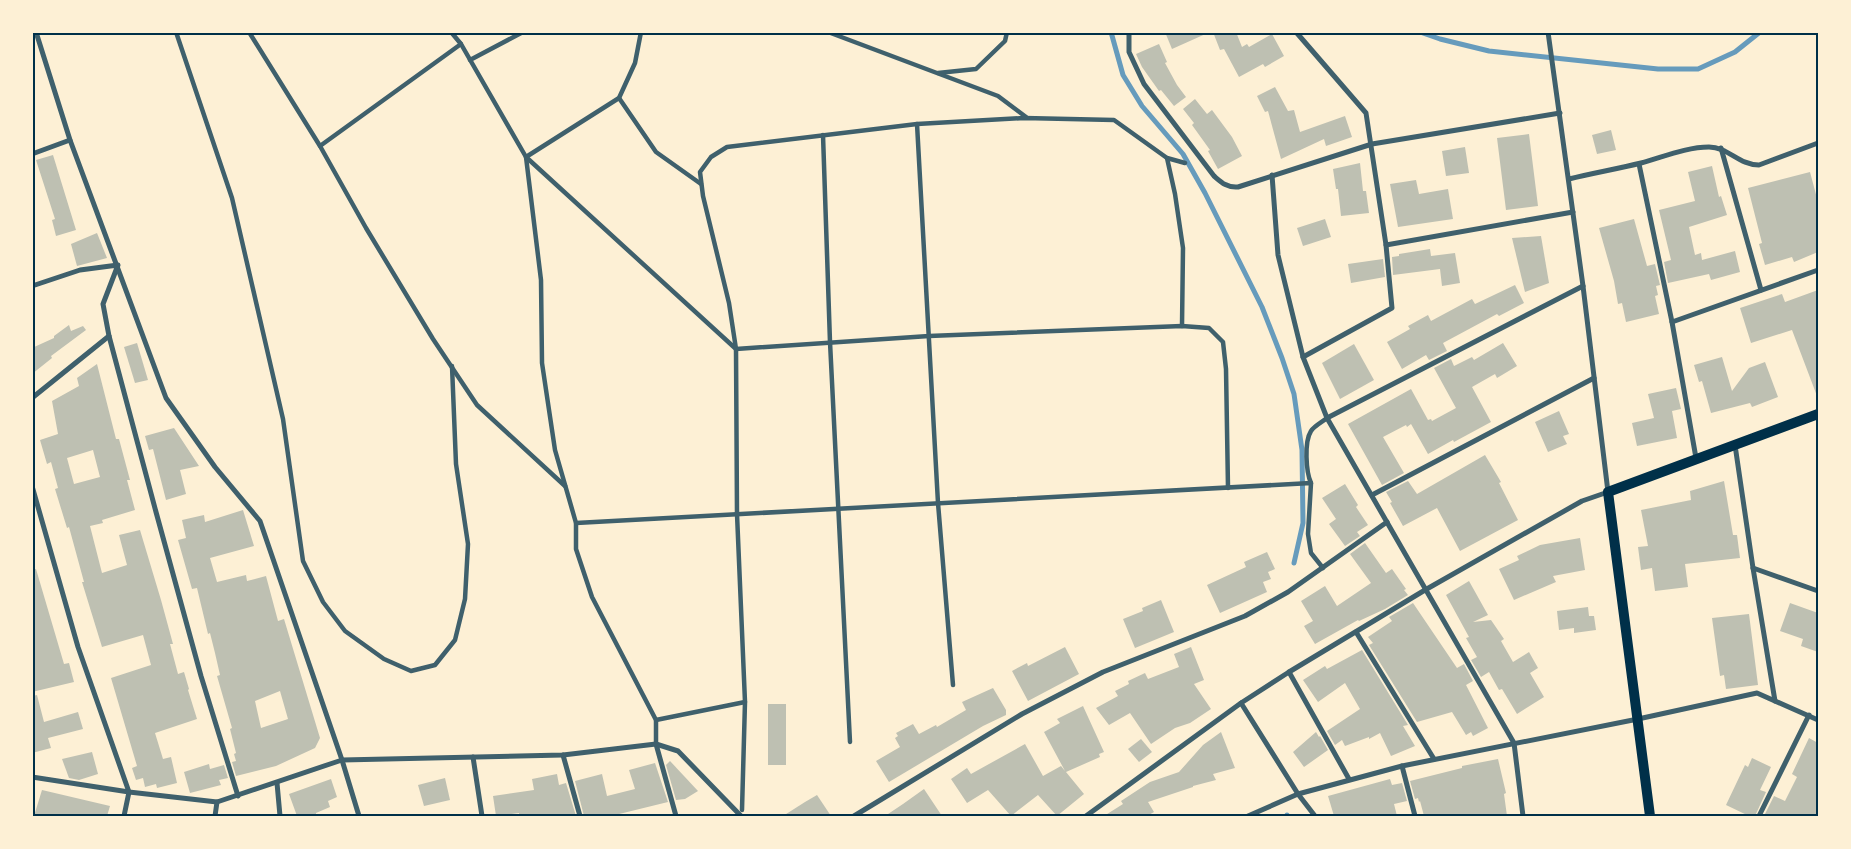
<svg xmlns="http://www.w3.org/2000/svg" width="1851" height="849" viewBox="0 0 1851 849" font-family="Literata,serif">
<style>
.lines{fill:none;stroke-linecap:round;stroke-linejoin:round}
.stream{stroke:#669bbc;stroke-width:5}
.building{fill:#bec0b2;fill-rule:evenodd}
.pedestrian{stroke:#3f606c;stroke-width:4.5}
.minor{stroke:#3f606c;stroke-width:5}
.secondary{stroke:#003049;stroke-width:10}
.neatline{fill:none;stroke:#003049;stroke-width:2}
</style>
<rect width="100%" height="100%" fill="#fdf0d5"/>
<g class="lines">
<!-- stream -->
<g class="stream">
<polyline points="1111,32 1123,75 1142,106 1183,154 1205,193 1262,307 1282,358 1294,394 1302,450 1303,523 1294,563"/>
<polyline points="1420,32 1440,39 1489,51 1658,69 1698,69 1735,52 1760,32"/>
<polyline points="1287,815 1287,816"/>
</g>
</g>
<!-- building -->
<g class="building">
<polygon points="1165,32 1210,32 1172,49"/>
<polygon points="1213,32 1236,32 1242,47 1247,44 1249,47 1272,34 1284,56 1265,67 1263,64 1239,77 1224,49 1220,50"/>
<polygon points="1159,44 1167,62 1165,63 1177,85 1186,97 1174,106 1161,90 1159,91 1142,67 1136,54"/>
<polygon points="1275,87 1288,111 1294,110 1300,132 1345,116 1352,137 1326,146 1324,139 1281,159 1268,111 1265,112 1257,96"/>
<polygon points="1195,99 1207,114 1212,110 1232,137 1242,156 1218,169 1208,151 1210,150 1192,125 1194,123 1183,109"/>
<polygon points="1611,130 1616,150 1597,154 1592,135"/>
<polygon points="1529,134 1538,206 1506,210 1497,138"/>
<polygon points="1465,147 1469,173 1446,176 1442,151"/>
<polygon points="53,155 76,230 56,236 52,220 55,219 36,160"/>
<polygon points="1360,163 1363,191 1366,191 1369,213 1341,216 1338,189 1336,189 1333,169"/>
<polygon points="1712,166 1719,197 1721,196 1727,215 1689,227 1695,255 1701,253 1702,260 1735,251 1740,272 1711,280 1709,274 1668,283 1664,262 1671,260 1659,210 1695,201 1688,172"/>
<polygon points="1810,172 1818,202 1818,252 1794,262 1792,257 1765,265 1759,244 1762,243 1748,188"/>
<polygon points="1416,180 1419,194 1448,189 1453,219 1398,227 1390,184"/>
<polygon points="1325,219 1331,237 1303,246 1297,228"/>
<polygon points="1634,219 1647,266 1655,264 1660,285 1656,286 1658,295 1655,296 1659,314 1626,322 1622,303 1618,304 1614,281 1599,228"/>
<polygon points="97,233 107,258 77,266 71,244"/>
<polygon points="1541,236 1549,283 1525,292 1512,238"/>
<polygon points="1430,249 1431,256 1455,253 1460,283 1442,286 1440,269 1393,275 1392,257 1399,256 1399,254"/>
<polygon points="1383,259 1385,277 1351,283 1348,264"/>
<polygon points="1515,285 1524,303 1499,316 1497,314 1443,343 1447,351 1429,360 1426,355 1402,369 1387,342 1410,329 1408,326 1428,315 1431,321 1472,299 1475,304"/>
<polygon points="1818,290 1818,395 1817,396 1792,330 1751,343 1740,308 1782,294 1785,302"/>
<polygon points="69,325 71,331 83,326 86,330 51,356 52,358 32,374 32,348 54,338 54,336"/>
<polygon points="137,343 148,380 135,383 124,347"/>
<polygon points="1503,343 1517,366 1497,378 1495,374 1472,387 1491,422 1454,442 1453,440 1428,454 1411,424 1407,427 1406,425 1383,437 1404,473 1382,485 1348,424 1411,389 1428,420 1431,419 1432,421 1456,408 1434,368 1451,359 1454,366 1472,357 1474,360"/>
<polygon points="1354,344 1374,380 1340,399 1322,363"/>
<polygon points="1722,357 1732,391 1749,368 1765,362 1778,397 1752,407 1750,403 1711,413 1702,381 1699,382 1694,365"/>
<path d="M97 364 116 439H119L130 480H127L135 510 102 520 103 523 90 526 102 573 127 565 119 535 140 530 161 600 173 644H170L178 674 184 672 189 689 188 690 197 719 155 733 163 759 171 757 177 783 157 788 156 784 145 787 143 778 136 780 132 768 137 766 111 678 151 665 143 635 102 647 82 582H84L69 527 67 528 55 489 58 488 51 462 47 464 40 440 58 434 52 401 79 386 77 378ZM93 450 100 477 74 484 67 458Z"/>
<polygon points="1676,388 1681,409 1672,411 1677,438 1637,446 1632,423 1654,418 1648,394"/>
<polygon points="1559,411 1569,434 1563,436 1567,444 1548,452 1535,422"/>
<polygon points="174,428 199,466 180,470 186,494 166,500 153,449 149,450 145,436"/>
<polygon points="1485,455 1501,482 1499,483 1518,520 1460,551 1437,508 1403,526 1390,503 1392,502 1386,492 1408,481 1417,494"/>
<polygon points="1724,481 1733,535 1737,535 1740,558 1685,564 1688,587 1655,591 1652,568 1641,570 1638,547 1648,546 1641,510 1691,500 1690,491"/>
<polygon points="1345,484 1358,505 1356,507 1368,525 1357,532 1360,536 1345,546 1329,524 1336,519 1322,498"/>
<path d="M243 510 254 546 210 558 217 582 246 575 247 581 266 576 278 621 284 619 320 738 315 748 276 766 236 776 232 762 236 761 234 754 236 753 230 729 232 728 217 676 220 675 215 653 210 633 208 634 197 588 192 589 178 540 186 538 182 520 204 515 205 522ZM280 691 288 719 261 728 255 701Z"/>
<polygon points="1580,538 1585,570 1553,576 1556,582 1514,600 1499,569 1519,560 1517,556 1540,545"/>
<polygon points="1365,543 1386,573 1392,569 1406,589 1404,590 1408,595 1385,609 1359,621 1358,620 1315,644 1304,626 1313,621 1301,601 1325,586 1337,606 1371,583 1350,554"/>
<polygon points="1267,552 1275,569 1268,572 1271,579 1263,582 1267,592 1220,613 1207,585 1246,567 1244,562"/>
<polygon points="36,569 64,664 69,663 74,682 32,692 32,570"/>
<polygon points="1469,581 1488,615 1473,622 1491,620 1504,639 1501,641 1513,662 1529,652 1538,668 1530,673 1544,697 1517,714 1502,689 1499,690 1489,672 1481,677 1471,660 1477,657 1466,638 1469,637 1446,595"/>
<polygon points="1161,600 1174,632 1135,648 1123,619 1143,611 1142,608"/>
<polygon points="1413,603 1457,668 1464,664 1473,681 1466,685 1488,728 1473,736 1471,732 1466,735 1452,712 1417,722 1369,645 1373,643 1368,637 1392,621 1389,617"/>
<polygon points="1790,603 1818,613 1818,652 1801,646 1803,639 1780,631"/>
<polygon points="1588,607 1589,616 1594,616 1596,630 1574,633 1574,628 1559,630 1557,611"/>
<polygon points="1749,614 1758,685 1726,689 1724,675 1720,676 1712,618"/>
<polygon points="1065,647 1079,674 1028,701 1012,671 1027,663 1028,666"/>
<polygon points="1191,647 1204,680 1194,684 1211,709 1190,723 1175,728 1151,744 1130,713 1109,725 1096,708 1118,696 1115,691 1129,684 1128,681 1145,673 1148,679 1179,667 1174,654"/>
<polygon points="1362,650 1408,725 1403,726 1415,746 1391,756 1380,733 1369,739 1369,737 1345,746 1342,740 1335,745 1327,731 1360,709 1345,683 1318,702 1303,680 1325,666 1327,669"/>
<polygon points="993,688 1006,710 1006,715 983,726 889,782 876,761 900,747 895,738 898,736 896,733 913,724 919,734 936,725 937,727 966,710 962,702"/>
<polygon points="37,695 44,722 78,712 83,729 48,738 51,748 32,753 32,696"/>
<rect x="768" y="704" width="18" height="61"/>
<polygon points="1083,706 1104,752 1099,754 1100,757 1066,772 1084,794 1057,816 1038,795 1011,816 988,790 967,803 951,779 967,768 971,774 1025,744 1043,776 1061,766 1065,771 1044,732 1060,723 1057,719"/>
<polygon points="1221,732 1235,768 1213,774 1216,780 1193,786 1193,787 1148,802 1154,812 1147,816 1104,816 1123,804 1121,801 1150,782 1179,772 1203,745"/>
<polygon points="1316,732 1319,737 1320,736 1328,750 1304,767 1293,752"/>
<polygon points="1809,738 1818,743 1818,816 1764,816 1774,796 1785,801 1797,777 1792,774"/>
<polygon points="1141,739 1152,752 1139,762 1128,749"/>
<polygon points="92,752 98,774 79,780 69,778 62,759"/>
<polygon points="1752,758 1771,767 1760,790 1766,792 1755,816 1749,816 1726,805 1745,765 1748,767"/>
<polygon points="1498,759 1506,793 1504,794 1507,816 1424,816 1420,801 1419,802 1418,798 1415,799 1410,781 1462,768 1462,766"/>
<polygon points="670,761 698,791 685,799 676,800 666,765"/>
<polygon points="655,763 668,802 611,816 584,816 575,781 602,774 607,796 635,789 629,770"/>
<polygon points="209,764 210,769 224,765 228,778 219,780 221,785 190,793 184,772"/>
<polygon points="557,774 559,785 566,783 576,816 519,816 519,813 496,816 493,796 534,790 532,779"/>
<polygon points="445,778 450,800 424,806 418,785"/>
<polygon points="331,779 337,797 328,801 330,807 316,813 316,816 297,816 289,794"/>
<polygon points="1390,779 1392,785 1402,783 1407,801 1394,804 1397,816 1334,816 1328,796"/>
<polygon points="924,789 942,816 885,816 903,804"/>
<polygon points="42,790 110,806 107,816 34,816"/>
<polygon points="817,795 831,816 783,816 805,802"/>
</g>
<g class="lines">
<!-- pedestrian -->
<g class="pedestrian">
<polyline points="176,32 232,198 283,419 303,561 323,602 345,631 384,659 411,671 435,665 455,640 465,599 468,544 456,464 452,366"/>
<polyline points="249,32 320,146 366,228 433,339 477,405 565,486"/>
<polyline points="451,32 461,44 526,157 541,280 542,363 555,450 576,523 576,549 592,597 656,720 656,744"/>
<polyline points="641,32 635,63 619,98 526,157 736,349 929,336 1182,326 1209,328 1223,342 1226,369 1228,488"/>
<polyline points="828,32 998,96 1026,117"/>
<polyline points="470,60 523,32"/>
<polyline points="938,73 976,69 1005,41 1007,32"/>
<polyline points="619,98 656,152 701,184"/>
<polyline points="917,124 938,503 953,685"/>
<polyline points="823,135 830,342 850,742"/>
<polyline points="320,146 461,44"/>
<polyline points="1167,158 1175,194 1183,248 1182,326"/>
<path d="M1311 483C1306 472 1304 442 1311 431 1314 426 1322 422 1327 418"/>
<polyline points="576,523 1311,483 1308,534 1311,553 1323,568"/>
<polyline points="656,720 745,702"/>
<polyline points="742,810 745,702 737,514 736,349 729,303 703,196 700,172 711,157 727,147 917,124 1024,118 1114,120 1167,158 1185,163"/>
</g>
<!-- minor -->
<g class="minor">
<polyline points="36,32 70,140 166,398 215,467 260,521 342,760 359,816"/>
<path d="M1129 32V52L1144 84 1214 176C1221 182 1227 188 1238 187L1372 144 1560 113"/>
<polyline points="1296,32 1366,113 1386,245 1392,308 1303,357"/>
<polyline points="1721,148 1761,290"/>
<polyline points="32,154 70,140"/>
<polyline points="1639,164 1672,322 1696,458"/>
<polyline points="1272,175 1278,255 1303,357 1327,418 1514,743 1523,816"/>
<path d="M1569 179C1593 173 1617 169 1641 163 1663 157 1687 147 1709 147 1728 147 1739 165 1759 165L1818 143"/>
<polyline points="1386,245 1573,212"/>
<polyline points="32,286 80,270 118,265 103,304 109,336 156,512 201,676 238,796"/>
<polyline points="1672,322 1818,270"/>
<polyline points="32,398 109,336"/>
<polyline points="1327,418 1583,286"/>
<polyline points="1735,445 1753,568 1775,701"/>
<polyline points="32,486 78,647 129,792 124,816"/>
<polyline points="1372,495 1594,378"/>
<polyline points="1753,568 1818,591"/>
<polyline points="1356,632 1434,759"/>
<polyline points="1289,672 1349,779"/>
<polyline points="1241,703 1298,794 1315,816"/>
<polyline points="656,744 676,816"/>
<polyline points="563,755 580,816"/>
<polyline points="473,757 482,816"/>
<polyline points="1402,766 1415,816"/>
<polyline points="32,777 129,792 217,802 342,760 563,755 656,744 678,751 741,816"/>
<polyline points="277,783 280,816"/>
<polyline points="215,816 217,802"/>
<polyline points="854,816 1022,714 1103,672 1245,616 1288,592 1387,522"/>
<polyline points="1086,816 1241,703 1289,672 1425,590 1582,501 1608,492 1583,286 1548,32"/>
<polyline points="1248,816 1298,794 1402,766 1638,719 1757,693 1818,720"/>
<polyline points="1759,816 1809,715"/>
</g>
<!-- secondary -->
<polyline class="secondary" points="1650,816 1608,492 1818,414"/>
</g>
<!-- border -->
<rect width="1851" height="849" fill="none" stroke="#fdf0d5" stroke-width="68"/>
<rect x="34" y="34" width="1783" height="781" class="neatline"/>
</svg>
